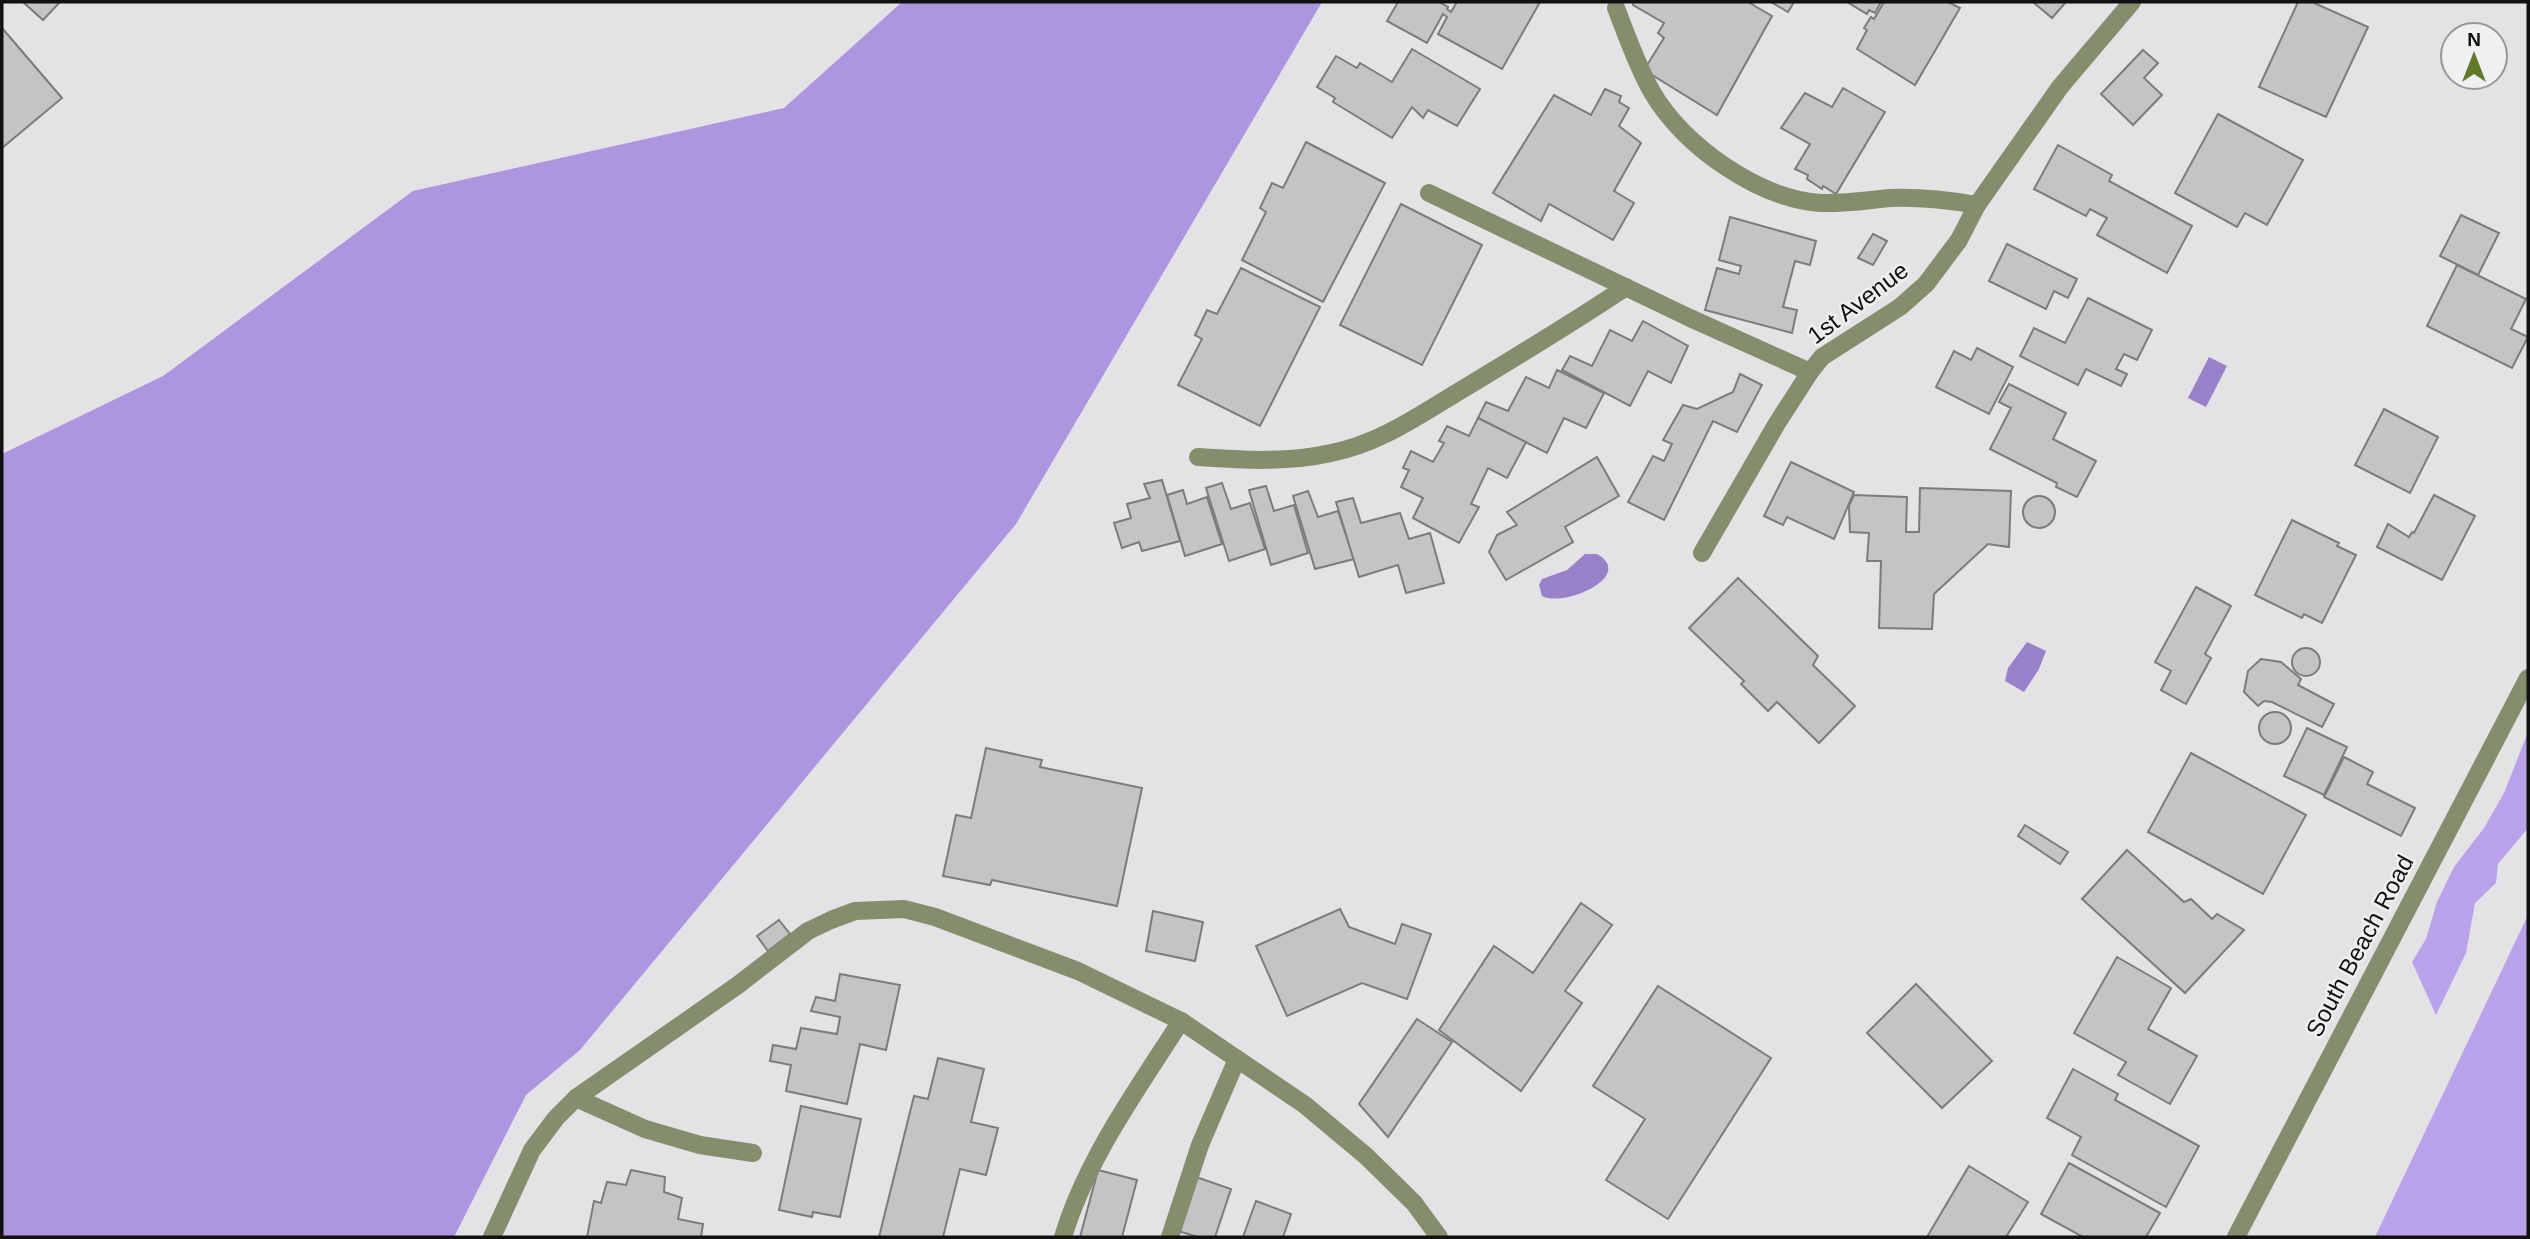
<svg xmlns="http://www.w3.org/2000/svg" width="2530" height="1239" viewBox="0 0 2530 1239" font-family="Helvetica,sans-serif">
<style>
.green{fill:#b9a2ea}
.forest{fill:#ad95e0}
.water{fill:#9981ca}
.building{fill:#c4c4c7;stroke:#7c7b7e;stroke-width:2}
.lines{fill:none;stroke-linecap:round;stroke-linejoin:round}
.minor{stroke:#848e6d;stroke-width:18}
.labels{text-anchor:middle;stroke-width:5;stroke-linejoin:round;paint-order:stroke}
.street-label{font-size:24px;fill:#111112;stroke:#f0eff2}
</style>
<rect width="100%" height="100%" fill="#e3e2e5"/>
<!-- green -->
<g class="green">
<polygon points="2528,732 2528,828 2498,864 2496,883 2475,903 2466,953 2436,1015 2412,962 2426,939 2437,902 2454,867 2484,828 2504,793"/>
<polygon points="2528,915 2528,1237 2374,1237 2375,1237"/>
</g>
<!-- forest -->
<polygon class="forest" points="902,2 1322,2 1016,524 580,1050 526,1095 454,1237 2,1237 2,454 163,376 413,191 784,108"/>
<!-- water -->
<g class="water">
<polygon points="2209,357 2227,366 2206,407 2188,398"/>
<path d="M1585 554H1597C1636 576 1564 608 1542 596L1539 585 1542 579 1567 570Z"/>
<polygon points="2027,642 2046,651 2039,669 2024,692 2005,681 2008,668"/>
</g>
<!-- building -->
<g class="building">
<polygon points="23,2 60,2 43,20"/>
<polygon points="1398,2 1439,2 1448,7 1447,9 1451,12 1457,2 1540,2 1502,69 1438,34 1447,17 1443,14 1427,43 1387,21"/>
<polygon points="1634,2 1748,2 1772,16 1717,115 1644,70 1664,38 1658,33 1664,23 1633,5"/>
<polygon points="1771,2 1794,2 1788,12"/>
<polygon points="1847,2 1881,2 1875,13 1869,10 1867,14"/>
<polygon points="1884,2 1948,2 1960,8 1915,85 1857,49 1867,30 1864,28 1871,17 1874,19"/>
<polygon points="2033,2 2066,2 2052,18"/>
<polygon points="2298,2 2312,2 2368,27 2326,117 2259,87"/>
<polygon points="2,28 62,98 2,148"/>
<polygon points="1412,49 1480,89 1457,126 1428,110 1423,118 1412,107 1392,138 1333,102 1335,98 1317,87 1336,56 1357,68 1360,63 1392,82"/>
<polygon points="2143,50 2158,63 2144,78 2162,95 2133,125 2101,94"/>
<polygon points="1843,88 1885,112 1836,194 1823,186 1822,189 1807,179 1808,175 1795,169 1810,144 1781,128 1805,93 1832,107"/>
<polygon points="1605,89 1621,96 1619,102 1629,108 1619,126 1641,143 1614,191 1634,203 1613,240 1549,204 1541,221 1493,193 1554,95 1591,115"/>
<polygon points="2218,114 2303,160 2267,225 2245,213 2237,227 2175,193"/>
<polygon points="1306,142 1385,183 1323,302 1242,260 1266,212 1260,208 1272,183 1283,188"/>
<polygon points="2058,145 2112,175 2109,181 2192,226 2167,273 2097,235 2107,218 2090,209 2086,216 2034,189"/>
<polygon points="1401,204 1482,245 1422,365 1340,325"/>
<polygon points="2461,215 2499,233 2478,275 2440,256"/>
<polygon points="1730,217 1816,241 1810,265 1795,261 1783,307 1797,310 1792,333 1705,310 1717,268 1739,274 1741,266 1719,260"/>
<polygon points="1873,234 1887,241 1873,265 1858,258"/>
<polygon points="2007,244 2077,279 2068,298 2054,291 2046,309 1989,281"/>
<polygon points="2457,265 2526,299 2511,329 2528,337 2512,368 2427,326"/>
<polygon points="1241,268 1320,307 1260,426 1178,385 1202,339 1195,335 1207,310 1217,314"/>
<polygon points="2088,298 2152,330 2137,360 2124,354 2116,369 2127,374 2121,386 2086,369 2078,385 2020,356 2034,328 2065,343"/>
<polygon points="1643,321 1688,346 1671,383 1648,371 1630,406 1562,370 1570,356 1592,366 1610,330 1632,341"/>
<polygon points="1977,348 2013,367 1989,414 1936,387 1954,351 1971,360"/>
<polygon points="1557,370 1604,393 1586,428 1564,418 1547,453 1478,418 1486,402 1508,411 1526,377 1549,388"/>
<polygon points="1740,374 1762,385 1737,432 1713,421 1664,520 1628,502 1653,456 1664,461 1672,444 1663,440 1683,405 1697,409 1733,392"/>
<polygon points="2009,384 2066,413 2053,439 2096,461 2077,497 2056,487 2057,483 1990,449 2011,408 1999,402"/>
<polygon points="2384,409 2438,437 2410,493 2355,465"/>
<polygon points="1478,418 1526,442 1507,478 1488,468 1471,504 1479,507 1459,543 1413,518 1423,498 1401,487 1409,470 1403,468 1411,451 1433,462 1444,443 1439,441 1447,426 1469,436"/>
<polygon points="1597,457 1619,496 1565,527 1573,542 1506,580 1489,552 1497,535 1517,525 1507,512"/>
<polygon points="1791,462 1854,492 1834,539 1787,517 1783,525 1764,516"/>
<polygon points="1162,480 1180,541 1142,551 1139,542 1122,548 1114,523 1131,518 1127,504 1150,498 1144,484"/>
<polygon points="1222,483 1231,509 1250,503 1265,549 1229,561 1206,488"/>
<polygon points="1266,486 1274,511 1294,505 1308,553 1271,565 1249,490"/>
<polygon points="1920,488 2011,491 2009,547 1988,544 1934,594 1932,629 1879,628 1881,561 1867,561 1869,533 1850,532 1849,506 1854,495 1907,497 1906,532 1919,532"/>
<polygon points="1183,490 1187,504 1207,497 1222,544 1185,556 1167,495"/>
<polygon points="1308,491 1318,517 1338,511 1354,559 1315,569 1293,496"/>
<polygon points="2434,495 2475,516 2442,580 2377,547 2388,524 2409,537 2412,532 2414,533"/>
<circle cx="2039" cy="512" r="16"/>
<polygon points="1353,498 1361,523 1400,513 1409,539 1430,533 1444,583 1406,593 1398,565 1359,577 1336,502"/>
<polygon points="2292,520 2339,543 2337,546 2356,555 2322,623 2304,614 2302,618 2255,595"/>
<polygon points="1738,578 1818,656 1813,665 1855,706 1819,743 1777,702 1768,711 1741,684 1744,681 1689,628"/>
<polygon points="2196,587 2231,606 2205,654 2211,658 2186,704 2161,690 2171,671 2155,662"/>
<circle cx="2306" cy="662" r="14"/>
<polygon points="2261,659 2281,662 2301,679 2298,685 2334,704 2322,727 2272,702 2264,701 2258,706 2244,692 2248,671"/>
<circle cx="2275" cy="728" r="16"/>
<polygon points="2307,728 2347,747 2324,795 2284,776"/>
<polygon points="986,748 1042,760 1040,767 1142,788 1117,906 992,880 990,885 943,876 956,815 971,818"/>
<polygon points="2191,753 2306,815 2263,894 2148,832"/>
<polygon points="2344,757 2373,772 2367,784 2415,808 2401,836 2324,797"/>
<polygon points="2025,825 2068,852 2060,864 2018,836"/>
<polygon points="2127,850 2184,902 2191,899 2212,919 2217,914 2244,930 2185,993 2082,899"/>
<polygon points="1581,903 1612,925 1565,991 1582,1003 1521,1091 1439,1030 1494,946 1533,973"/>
<polygon points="1340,909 1349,927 1395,944 1402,924 1431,934 1407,999 1362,983 1287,1016 1256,946"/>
<polygon points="1153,911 1203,922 1195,961 1146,951"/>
<polygon points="779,920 790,934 768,951 757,936"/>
<polygon points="2117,957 2171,988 2148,1029 2197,1056 2170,1104 2118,1075 2126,1062 2074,1033"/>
<polygon points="840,974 900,985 886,1050 860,1044 847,1104 786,1091 791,1065 770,1061 773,1045 796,1049 801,1028 837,1034 840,1017 811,1011 816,997 835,1001"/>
<polygon points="1916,984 1992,1061 1942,1108 1867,1033"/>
<polygon points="1658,986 1771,1058 1668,1219 1606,1180 1645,1119 1593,1086"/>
<polygon points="1417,1019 1452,1042 1388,1137 1359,1104"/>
<polygon points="938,1058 984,1069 971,1122 998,1128 986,1175 960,1169 943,1237 879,1237 914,1096 928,1099"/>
<polygon points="2073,1069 2118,1094 2115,1100 2199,1146 2166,1207 2072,1155 2081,1137 2047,1118"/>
<polygon points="801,1106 861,1119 840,1217 813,1212 812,1217 779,1210"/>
<polygon points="2069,1163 2160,1213 2146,1237 2083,1237 2041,1214"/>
<polygon points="1969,1166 2028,1202 2006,1237 1927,1237"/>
<polygon points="631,1170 665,1177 664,1192 682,1198 678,1219 703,1224 701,1237 587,1237 594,1201 601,1203 607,1182 626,1185"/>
<polygon points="1098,1170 1137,1180 1122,1237 1080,1237"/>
<polygon points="1196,1177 1231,1189 1215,1237 1198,1237 1178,1231"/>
<polygon points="1256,1201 1291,1214 1283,1237 1243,1237"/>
</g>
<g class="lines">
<!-- minor -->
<g class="minor">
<path d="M1616 8C1627 36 1637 66 1652 92 1683 146 1759 199 1821 203 1845 204 1868 200 1891 198 1920 197 1948 200 1977 205"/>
<polyline points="1429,193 1690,318 1810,372"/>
<path d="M1198 457C1243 460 1287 463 1331 453 1382 443 1424 412 1468 386 1521 354 1574 322 1626 287"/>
<polyline points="1702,553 1776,425 1810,372 1822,357 1900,307 1926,284 1959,240 1977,205 2060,87 2132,2"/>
<polyline points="576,1098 645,1129 700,1145 753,1153"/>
<polyline points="492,1237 532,1150 556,1118 576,1098 738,985 808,931 831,920 855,911 904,909 935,917 1078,971 1181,1021 1305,1105 1366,1156 1414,1203 1439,1237"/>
<path d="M1063 1237C1087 1158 1137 1090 1181 1021"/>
<polyline points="1170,1237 1200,1145 1237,1059"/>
<polyline points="2236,1237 2528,678"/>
</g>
</g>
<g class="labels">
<!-- street labels -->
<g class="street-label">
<text transform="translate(1858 303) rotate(-37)" y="8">1st Avenue</text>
<text transform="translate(2360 946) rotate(-62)" y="8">South Beach Road</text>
</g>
</g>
<!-- border -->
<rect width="2530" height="1239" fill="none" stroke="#111112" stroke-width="7"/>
<!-- north arrow -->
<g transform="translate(2474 56)"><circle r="33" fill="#f0eff2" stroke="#979698" stroke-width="2"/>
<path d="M0-5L12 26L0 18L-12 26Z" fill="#637828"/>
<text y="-10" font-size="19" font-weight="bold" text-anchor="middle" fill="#111112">N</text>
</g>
</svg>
